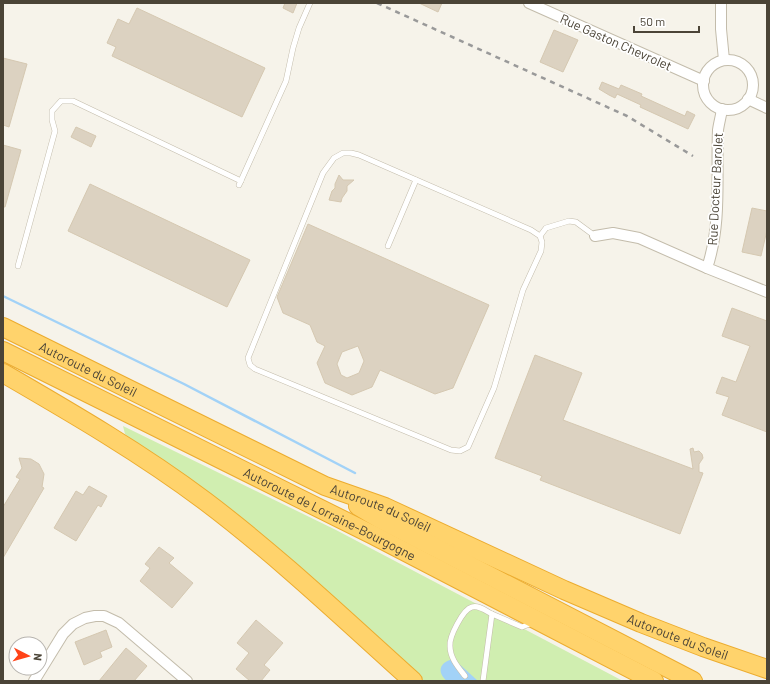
<svg xmlns="http://www.w3.org/2000/svg" width="770" height="684" viewBox="0 0 770 684" font-family="Barlow,sans-serif">
<style>
.green{fill:#d0eeb0}
.water{fill:#a2d2f7}
.lines{fill:none;stroke-linecap:round;stroke-linejoin:round}
.stream{stroke:#a2d2f7;stroke-width:2.5}
.building{fill:#dcd2c1;stroke:#d5c8b1;fill-rule:evenodd}
.lane-casing{stroke:#c3bcab;stroke-width:6}
.street-casing{stroke:#c3bcab;stroke-width:12}
.highway-casing{stroke:#ecac2f;stroke-width:20}
.lane{stroke:#fff;stroke-width:5}
.street{stroke:#fff;stroke-width:10}
.highway{stroke:#ffd36c;stroke-width:18}
.rail{stroke:#999;stroke-width:2.5;stroke-dasharray:5 5;stroke-linecap:butt}
.labels{text-anchor:middle;stroke-width:3.5;stroke-linejoin:round;paint-order:stroke}
.street-label{font-size:13px;fill:#4b4437;stroke:#fff}
</style>
<rect width="100%" height="100%" fill="#f6f3ea"/>
<!-- green -->
<polygon class="green" points="123,426 336,530 623,681 424,681 363,627 125,434"/>
<!-- water -->
<path class="water" d="M450 660 456 661 478 681H447C438 674 438 664 450 660Z"/>
<g class="lines">
<!-- stream -->
<polyline class="stream" points="3,296 184,384 355,473"/>
</g>
<!-- building -->
<g class="building">
<polygon points="285,3 297,3 293,13 283,8"/>
<polygon points="419,3 442,3 438,12"/>
<polygon points="137,8 265,68 242,117 112,56 116,47 107,43 118,19 129,24"/>
<polygon points="554,30 578,40 563,72 540,62"/>
<polygon points="3,58 27,64 9,127 3,125"/>
<polygon points="602,82 619,89 621,85 642,94 641,96 685,116 687,111 695,115 688,129 640,107 641,105 617,94 615,98 609,95 599,89"/>
<polygon points="76,127 96,136 91,147 71,137"/>
<polygon points="3,145 21,150 5,207 3,207"/>
<polygon points="339,175 343,180 354,180 347,186 347,191 342,198 341,202 329,200 332,191 335,188 335,184"/>
<polygon points="90,184 250,260 227,307 68,231"/>
<polygon points="752,208 767,211 767,230 761,256 742,252"/>
<path d="M308 224 489 305 453 388 435 394 380 370 372 387 352 395 325 383 317 363 325 346 317 342 310 325 283 313 277 297ZM358 346 364 361 359 373 347 378 341 375 337 364 342 352Z"/>
<polygon points="732,308 767,321 767,432 722,415 729,397 716,393 722,377 736,382 750,346 722,336"/>
<polygon points="535,355 582,373 563,420 693,469 690,449 693,448 694,452 699,451 702,454 703,458 699,464 699,472 703,473 680,534 540,480 542,476 495,458"/>
<polygon points="19,458 31,459 39,464 44,474 42,487 44,488 3,558 3,507 20,479 16,477 22,468"/>
<polygon points="89,486 107,496 101,507 98,505 76,541 54,528 76,491 83,495"/>
<polygon points="159,547 174,558 169,563 193,583 172,608 140,581 150,568 145,564"/>
<polygon points="256,620 283,643 264,665 270,670 261,681 250,681 236,669 249,653 237,643"/>
<polygon points="106,630 112,647 100,652 102,657 84,665 75,642"/>
<polygon points="126,648 147,666 134,681 99,681"/>
</g>
<g class="lines">
<defs>
<g id="lane">
<polygon points="343,153 351,153 359,155 531,230 540,236 542,242 541,251 523,290 494,388 468,447 460,451 451,450 255,369 250,365 248,358 323,173 334,158"/>
<polyline points="239,185 286,81 293,48 299,28 310,3"/>
<polyline points="540,236 546,228 569,221 576,222 595,236"/>
<polyline points="388,246 416,180"/>
<polyline points="18,266 55,131 52,120 52,111 61,101 73,101 241,181"/>
<path d="M465 676C458 667 450 658 450 646 449 637 463 609 472 607 479 605 486 611 492 614"/>
<polyline points="483,681 492,614 522,627 532,623"/>
</g>
<g id="street">
<polyline points="529,3 704,81"/>
<polyline points="721,3 721,29 724,60"/>
<circle cx="728" cy="85" r="25"/>
<polyline points="748,99 767,108"/>
<path d="M722 109C721 116 719 123 718 130 716 176 722 223 707 268L767 292"/>
<polyline points="595,236 613,233 639,238 707,268"/>
<polyline points="34,681 63,634 73,624 85,618 95,616 104,616 119,623 187,681"/>
</g>
<g id="highway">
<path id="s1" d="M3 327 325 486 385 507 564 590 641 623 703 647 767 669"/>
<path id="s2" d="M3 351 373 535 654 681"/>
<path d="M3 373C72 413 141 453 205 501 278 556 345 620 413 681"/>
<polyline points="358,506 380,519 693,681"/>
</g>
</defs>
<!-- lane casing -->
<use href="#lane" class="lane-casing"/>
<!-- street casing -->
<use href="#street" class="street-casing"/>
<!-- highway casing -->
<use href="#highway" class="highway-casing"/>
<!-- lane -->
<use href="#lane" class="lane"/>
<!-- street -->
<use href="#street" class="street"/>
<!-- highway -->
<use href="#highway" class="highway"/>
<!-- rail -->
<polyline class="rail" points="377,3 627,116 693,156"/>
</g>
<g class="labels">
<!-- street labels -->
<g class="street-label">
<text transform="translate(616 42) rotate(24)" y="5">Rue Gaston Chevrolet</text>
<text transform="translate(715 189) rotate(-87)" y="5">Rue Docteur Barolet</text>
<text dy="5" stroke="none"><textPath href="#s1" startOffset="95">Autoroute du Soleil</textPath></text>
<text dy="5" stroke="none"><textPath href="#s1" startOffset="419">Autoroute du Soleil</textPath></text>
<text dy="5" stroke="none"><textPath href="#s2" startOffset="365">Autoroute de Lorraine-Bourgogne</textPath></text>
<text dy="5" stroke="none"><textPath href="#s1" startOffset="743">Autoroute du Soleil</textPath></text>
</g>
</g>
<!-- border -->
<rect width="770" height="684" fill="none" stroke="#4b4437" stroke-width="8"/>
<!-- north arrow -->
<g transform="translate(28 656) rotate(96)"><circle r="19" fill="#ffffff" stroke="#b7b4af"/>
<path d="M0-3L7 15L0 10L-7 15Z" fill="#ff4318"/>
<text y="-6" font-size="11" font-weight="bold" text-anchor="middle" fill="#4b4437">N</text>
</g>
<!-- scale -->
<path d="M634 26v6h65v-6" fill="none" stroke="#4b4437" stroke-width="2"/>
<text x="640" y="26" font-size="12" fill="#4b4437" stroke="#ffffff" stroke-width="3" paint-order="stroke">50 m</text>
</svg>
